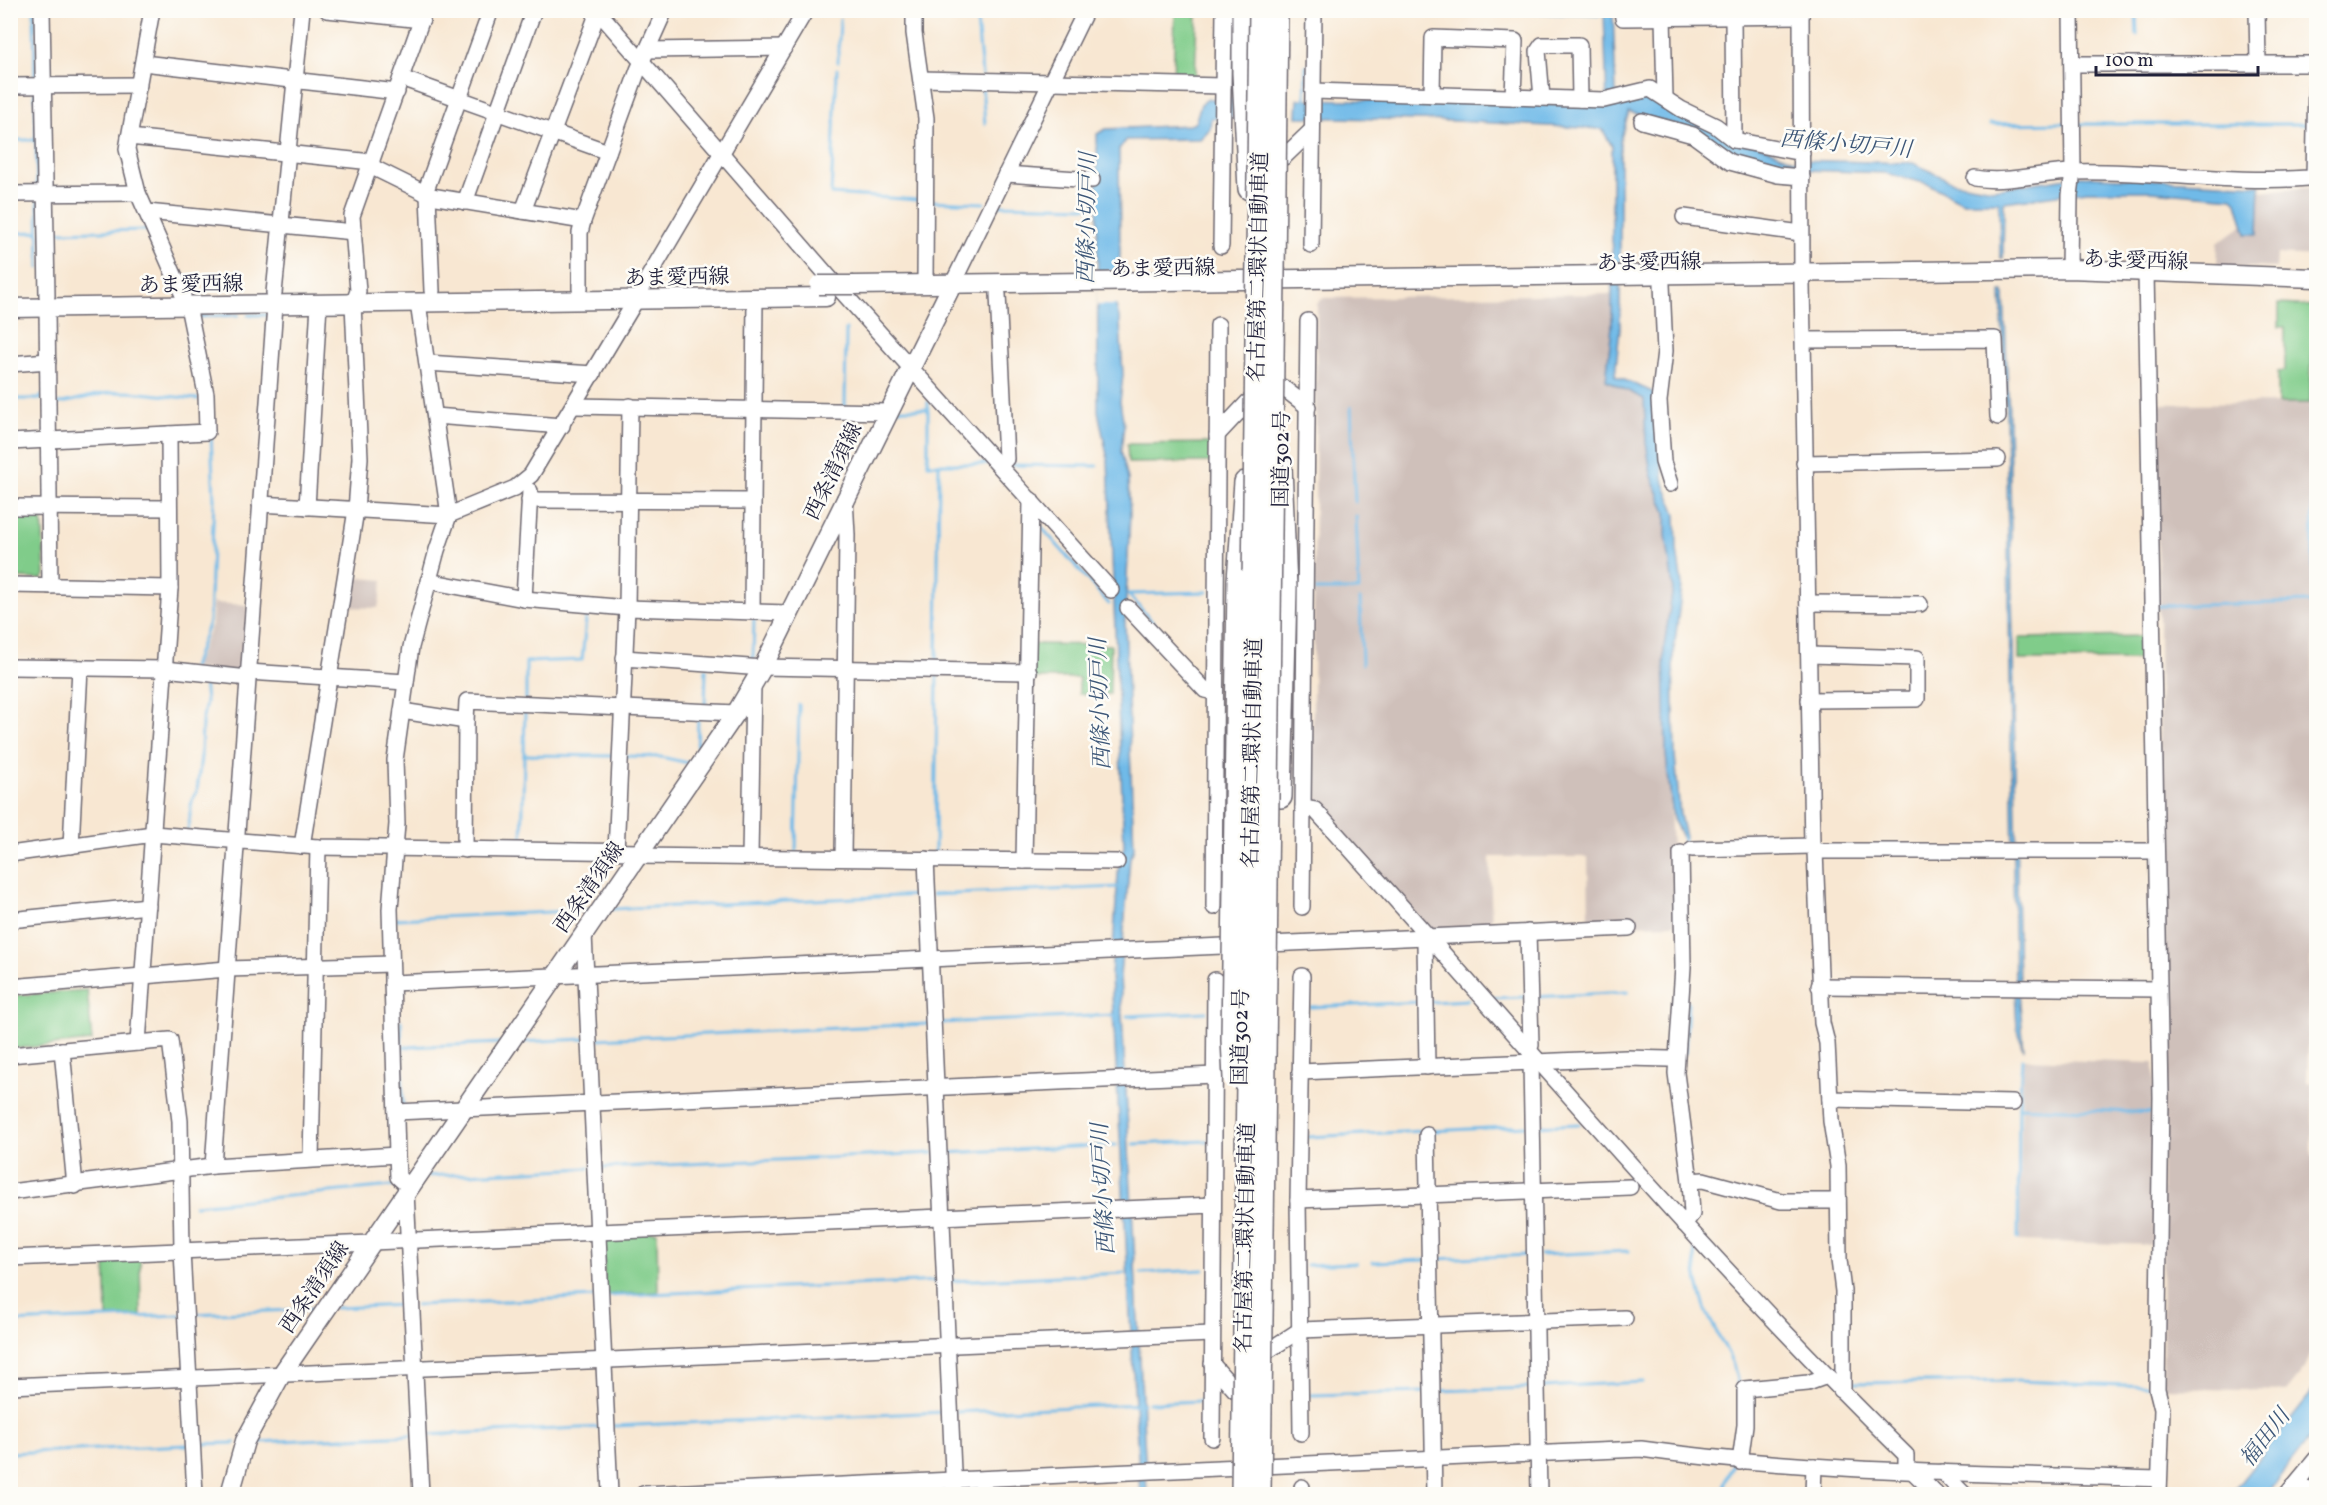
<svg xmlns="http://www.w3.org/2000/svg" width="2327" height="1505" viewBox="0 0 2327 1505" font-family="Vollkorn,'Noto Serif JP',serif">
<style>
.industrial{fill:#cfc0ba}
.green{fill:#80cc8a;stroke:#517762;stroke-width:1.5}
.water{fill:#6fbae8;stroke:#486e92;stroke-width:1.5}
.pier{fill:#f8e7d2}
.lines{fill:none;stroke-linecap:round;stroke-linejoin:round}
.stream{stroke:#6fbae8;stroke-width:3}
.minor-casing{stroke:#6d6770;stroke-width:18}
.major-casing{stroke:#6d6770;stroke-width:21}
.highway-casing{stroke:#6d6770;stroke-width:24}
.minor{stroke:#fff;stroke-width:15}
.major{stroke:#fff;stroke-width:18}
.highway{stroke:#fff;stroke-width:21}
.major-bridge-casing{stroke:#6d6770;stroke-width:21;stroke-linecap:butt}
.highway-bridge-casing{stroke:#6d6770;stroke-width:24;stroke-linecap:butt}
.major-bridge{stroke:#fff;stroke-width:18}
.highway-bridge{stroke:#fff;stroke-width:21}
.labels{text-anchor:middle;stroke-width:5;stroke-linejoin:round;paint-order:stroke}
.street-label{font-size:21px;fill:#22223b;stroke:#fdfcf7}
.water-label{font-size:22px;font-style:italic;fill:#3d5778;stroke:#fdfcf7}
</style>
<rect width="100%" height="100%" fill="#fdfcf7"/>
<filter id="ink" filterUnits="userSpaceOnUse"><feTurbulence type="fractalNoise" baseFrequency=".0167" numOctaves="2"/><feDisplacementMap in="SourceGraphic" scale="12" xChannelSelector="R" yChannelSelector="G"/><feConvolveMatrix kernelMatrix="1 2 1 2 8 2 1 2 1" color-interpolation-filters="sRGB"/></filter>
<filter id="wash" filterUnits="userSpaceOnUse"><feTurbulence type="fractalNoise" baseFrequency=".008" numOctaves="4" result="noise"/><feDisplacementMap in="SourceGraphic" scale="24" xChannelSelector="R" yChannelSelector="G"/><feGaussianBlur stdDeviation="1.35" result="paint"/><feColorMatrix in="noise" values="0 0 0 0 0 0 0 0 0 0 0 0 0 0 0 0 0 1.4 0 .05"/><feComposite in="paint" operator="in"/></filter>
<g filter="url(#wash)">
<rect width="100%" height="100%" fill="#f8e7d2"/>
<!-- industrial -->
<g class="industrial">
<polygon points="2316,187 2316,256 2277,254 2276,268 2217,266 2218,243 2243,225 2246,233 2258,229 2259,191"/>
<polygon points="1611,294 1612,326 1606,380 1644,399 1649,462 1666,513 1666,535 1673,587 1664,656 1675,924 1589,926 1588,857 1490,857 1492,930 1432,932 1312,800 1317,304 1322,298"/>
<polygon points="2310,403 2314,601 2160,605 2153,404"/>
<polygon points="350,577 383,580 378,608 345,607"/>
<polygon points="2313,602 2312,920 2307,1082 2313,1083 2312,1156 2316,1157 2313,1345 2306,1367 2287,1391 2163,1388 2159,607"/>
<polygon points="213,603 248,605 241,674 194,668 212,625"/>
<polygon points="2023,1059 2154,1063 2154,1245 2019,1241"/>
</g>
<!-- green -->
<g class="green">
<polygon points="1175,11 1197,11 1195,83 1173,82"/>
<polygon points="2279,304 2314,306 2310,403 2278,403 2278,372 2285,371 2285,327 2279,327"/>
<polygon points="1212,443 1213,462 1128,463 1127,444"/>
<polygon points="11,514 42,514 45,575 42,579 11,578"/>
<polygon points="2148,636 2148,660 2019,660 2019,638"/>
<polygon points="1033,644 1111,645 1110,694 1079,694 1079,678 1033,678"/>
<polygon points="87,990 92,1041 11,1049 11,996"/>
<polygon points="657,1232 658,1292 604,1295 604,1234"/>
<polygon points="140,1255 141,1316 107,1317 105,1257"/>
</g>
<!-- water -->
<g class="water">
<polygon points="1604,11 1613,11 1616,93 1646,95 1793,160 1913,163 1953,182 1993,189 2081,176 2260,185 2258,234 2246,234 2237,202 2233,198 2152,191 2087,191 2004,202 2003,258 2000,258 1999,202 1963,202 1928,184 1885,173 1779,169 1733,156 1694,130 1629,112 1620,141 1620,328 1615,376 1653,392 1664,483 1676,514 1677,550 1682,586 1673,657 1675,755 1680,815 1685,837 1682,837 1673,819 1666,755 1664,647 1673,587 1666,535 1666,513 1651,474 1646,442 1644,399 1606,380 1612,326 1612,146 1602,129 1456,121 1297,117 1298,99 1607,105"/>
<polygon points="1208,99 1233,99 1232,118 1211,118 1210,129 1200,139 1126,140 1119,149 1120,255 1115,302 1120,321 1123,375 1120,402 1124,425 1121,451 1128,479 1130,514 1125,621 1134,849 1130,858 1120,976 1147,1494 1140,1494 1111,976 1119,860 1124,847 1108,460 1098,411 1097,134 1106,129 1190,125 1195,123 1201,104"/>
<polygon points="2001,292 2004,292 2009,416 2019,992 2024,1050 2017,1027 2015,992 2006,416"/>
<polygon points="2316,1387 2316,1430 2266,1494 2231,1494"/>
</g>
<!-- pier -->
<rect class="pier" x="1097" y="271" width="21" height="34"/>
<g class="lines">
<!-- stream -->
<g class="stream">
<polyline points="34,10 35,81"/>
<polyline points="976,10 982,75"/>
<polyline points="1447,10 1599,15"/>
<polyline points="2136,10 2137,35"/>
<polyline points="838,62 840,19"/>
<polyline points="837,69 831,194 919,200"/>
<polyline points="982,84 985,124"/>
<polyline points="35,90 37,188"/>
<polyline points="1305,102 1306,66"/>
<polyline points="1990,124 2066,123"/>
<polyline points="2080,124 2310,124"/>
<polyline points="10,140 36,140"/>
<polyline points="38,199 39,268"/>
<polyline points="930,201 984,203"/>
<polyline points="998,205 1089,207"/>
<polyline points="51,232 147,230"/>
<polyline points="10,233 38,232"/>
<polyline points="248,315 268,315"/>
<polyline points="278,315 314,314"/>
<polyline points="196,317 238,315"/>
<polyline points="10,399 41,399 41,396"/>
<polyline points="928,402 928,464 988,464"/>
<path d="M54 404C78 402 99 391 123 392 148 392 173 398 198 399"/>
<polyline points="845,406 846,329"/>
<polyline points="1351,407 1355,502"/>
<polyline points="898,409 928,409"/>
<polyline points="1008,465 1097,466"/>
<polyline points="1036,521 1109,604"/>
<polyline points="1316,590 1359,590 1356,516"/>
<polyline points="1128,594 1163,634"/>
<polyline points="1128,594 1207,592"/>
<polyline points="1360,599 1362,664"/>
<polyline points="2158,606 2314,602 2311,410 2316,410"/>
<polyline points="753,663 754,618"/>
<polyline points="937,666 939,464"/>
<polyline points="193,667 209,622 214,499 211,435"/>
<polyline points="526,699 526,662 582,660 587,610"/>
<polyline points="705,707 706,669"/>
<polyline points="524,755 615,756"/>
<polyline points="625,756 661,757 693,764"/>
<polyline points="697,756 698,717"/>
<polyline points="188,830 192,799 197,791 201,756 202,722 206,702 204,680"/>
<polyline points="1683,835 1685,849"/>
<polyline points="522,847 525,709"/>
<polyline points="796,853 799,705"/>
<polyline points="935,854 937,675"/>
<polyline points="932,895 1119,887"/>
<polyline points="611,909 922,895"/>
<polyline points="396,919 593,910"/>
<polyline points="1534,997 1628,992"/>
<polyline points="1490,998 1525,997"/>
<polyline points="1431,1002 1468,1000"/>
<polyline points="1310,1007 1421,1002"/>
<polyline points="1127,1016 1206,1012"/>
<polyline points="401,1021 403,1106"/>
<polyline points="939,1023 1116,1015"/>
<polyline points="595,1039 929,1024"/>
<polyline points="518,1042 585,1039"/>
<polyline points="402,1047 502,1043"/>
<polyline points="1685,1053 1688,1002"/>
<polyline points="2022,1059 2019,1107 2154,1113"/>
<polyline points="1536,1126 1579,1124"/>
<polyline points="1431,1131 1526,1126"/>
<polyline points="1308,1137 1422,1131"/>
<polyline points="1134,1144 1207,1141"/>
<polyline points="945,1153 1116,1145"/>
<polyline points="599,1168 933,1153"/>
<polyline points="426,1176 589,1168"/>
<polyline points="195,1205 392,1186"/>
<polyline points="2018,1239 2019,1107"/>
<path d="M1695 1244C1694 1266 1699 1292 1707 1313 1719 1340 1737 1360 1738 1390"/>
<polyline points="1540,1255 1629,1251"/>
<polyline points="1434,1259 1530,1255"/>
<polyline points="1373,1262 1425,1260"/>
<polyline points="1307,1265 1356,1263"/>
<polyline points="1141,1273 1204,1270"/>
<polyline points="951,1281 1125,1273"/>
<polyline points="606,1296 939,1281"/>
<polyline points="416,1305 597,1297"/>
<polyline points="335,1308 405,1305"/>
<polyline points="191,1314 318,1309"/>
<polyline points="10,1322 180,1315"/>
<polyline points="2016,1381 2150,1386"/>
<polyline points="1850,1383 2013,1381"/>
<polyline points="1542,1387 1643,1382"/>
<polyline points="1436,1391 1531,1388"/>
<polyline points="1311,1395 1427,1392"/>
<polyline points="1148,1403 1203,1401"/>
<polyline points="956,1412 1143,1404"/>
<polyline points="613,1426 945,1412"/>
<polyline points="423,1435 603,1427"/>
<polyline points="258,1442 412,1435"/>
<polyline points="197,1444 235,1443"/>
<polyline points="10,1453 188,1445"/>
<polyline points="1721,1494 1732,1465"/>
</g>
</g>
</g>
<g filter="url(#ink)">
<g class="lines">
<defs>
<g id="minor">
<polyline points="42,10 47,296"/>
<polyline points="152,10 127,149 138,193 183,295"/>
<polyline points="327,10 422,20"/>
<polyline points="597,10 828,276 1111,590"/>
<polyline points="914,10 914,33 926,118 925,284"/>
<polyline points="1622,10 1623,18 1801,16"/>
<polyline points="1801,10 1802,283 1812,846 1815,851 1822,1023 1827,1043 1831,1121 1838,1166 1839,1260 1843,1291 1843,1387 1840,1390"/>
<polyline points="2257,10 2258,64"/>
<polyline points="1663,17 1665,98"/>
<polyline points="1733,17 1734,140"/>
<polyline points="647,50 784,48"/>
<polyline points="143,63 397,92"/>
<polyline points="2072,64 2316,64"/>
<polyline points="401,78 608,152"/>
<polyline points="921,79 1223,86"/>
<polyline points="10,86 139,85"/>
<polyline points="1313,91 1604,100 1650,89 1681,109 1716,126 1734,140 1802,153"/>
<polyline points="1432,95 1433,38 1515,41 1513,97"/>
<polyline points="1542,98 1538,51 1542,45 1579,45 1580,99"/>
<polyline points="1642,121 1693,135 1730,162 1778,175 1802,177"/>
<polyline points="129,137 372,162"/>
<polyline points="1284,157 1312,130"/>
<polyline points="370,166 431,196 583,221"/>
<polyline points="1006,174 1092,180"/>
<path d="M1975 178C2008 184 2041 172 2075 172 2153 170 2230 184 2308 178L2314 177 2316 83"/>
<polyline points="425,193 491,10"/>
<polyline points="10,194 138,193"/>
<polyline points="428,195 432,291"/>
<polyline points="465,202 534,10"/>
<polyline points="523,211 598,12"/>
<polyline points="147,212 354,232"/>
<polyline points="1684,217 1801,233"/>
<polyline points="1311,245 1314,10"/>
<polyline points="1221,246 1224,10"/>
<polyline points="2069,269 2070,195 2073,172 2071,10"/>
<polyline points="2146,272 2161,1097 2157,1389 2162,1409 2159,1494"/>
<polyline points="953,283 1086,10"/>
<polyline points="1662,284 1665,351 1659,401 1663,462 1670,484"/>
<polyline points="642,288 806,10"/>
<polyline points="580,289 580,233 583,221 638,70 665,10"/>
<polyline points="274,293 302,10"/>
<polyline points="998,294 1006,459 999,465"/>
<polyline points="47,308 50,586"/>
<polyline points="1803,340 1995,339 1998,417"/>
<polyline points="427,363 593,374"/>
<polyline points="10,364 48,361"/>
<polyline points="1282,387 1308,407"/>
<polyline points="575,406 888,412"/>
<polyline points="435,416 562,426"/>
<polyline points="1217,435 1248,402"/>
<polyline points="10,442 207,432 206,394 188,306"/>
<polyline points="1804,463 1998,459"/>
<polyline points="529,500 753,501"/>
<polyline points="260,504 449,515 515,488 531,475 636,300"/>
<polyline points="10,507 169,508"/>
<polyline points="307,507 319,304"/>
<polyline points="428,581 524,599 627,608 788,613"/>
<polyline points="10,585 170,588"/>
<polyline points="524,599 530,491"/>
<polyline points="1808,603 1920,604"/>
<polyline points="1128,608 1205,690 1214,692"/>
<polyline points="752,612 755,298"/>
<polyline points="1809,655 1917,658 1917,699 1809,700"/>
<polyline points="624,658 763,668"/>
<polyline points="10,667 165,669 248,678"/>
<polyline points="763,667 1029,672"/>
<polyline points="248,672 406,682"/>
<polyline points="402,711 466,721 467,701 736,713"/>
<path d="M1303 808 1315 810C1511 1026 1698 1251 1906 1455V1465L1936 1494"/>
<polyline points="71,846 80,668"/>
<polyline points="302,846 356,510 360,458 353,304 358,291 352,216 425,10"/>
<polyline points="1692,849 1812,846"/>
<polyline points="465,850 466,721"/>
<polyline points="1815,851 2156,851"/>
<polyline points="616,852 627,608 630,406"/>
<polyline points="1681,853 1683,967 1676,1073 1690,1181 1692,1214 1684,1224"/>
<polyline points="10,854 153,834 318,847 640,852"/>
<polyline points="637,856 1117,862"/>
<polyline points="750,857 753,684"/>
<polyline points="843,858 847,535 845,498"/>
<polyline points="926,859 954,1494"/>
<polyline points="1024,861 1031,500"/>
<polyline points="1214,907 1218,325"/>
<polyline points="1302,907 1308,321"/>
<polyline points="10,920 148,906"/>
<polyline points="584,934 610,1494"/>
<polyline points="1420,936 1425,943 1427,1067"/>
<polyline points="392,983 1629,928"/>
<polyline points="1819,986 2158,989"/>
<polyline points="10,987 227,969 391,964"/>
<polyline points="138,1043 170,588 169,434"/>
<polyline points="1528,1047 1531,1045 1528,932"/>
<polyline points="62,1050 75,1186"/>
<polyline points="10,1055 170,1040 180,1121 182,1251 195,1494"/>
<polyline points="1531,1062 1539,1494"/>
<polyline points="1300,1072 1626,1058 1669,1059"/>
<polyline points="1830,1099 2013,1103"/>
<polyline points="396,1112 1215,1075"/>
<polyline points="1427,1135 1434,1494"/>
<polyline points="311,1159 318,847"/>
<polyline points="213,1166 275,305"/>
<polyline points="1690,1181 1703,1180 1781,1201 1838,1201"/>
<polyline points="409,1187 398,1177 397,1155 390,909 397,824 395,760 411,647 437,550 449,515 418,303"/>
<polyline points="10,1192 213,1166 397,1155"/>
<polyline points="406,1192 421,1494"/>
<polyline points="1298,1200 1630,1187"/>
<polyline points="372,1242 1213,1205"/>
<polyline points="10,1258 371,1243"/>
<polyline points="1255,1359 1300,1330 1625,1318"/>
<polyline points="1212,1364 1235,1390"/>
<polyline points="10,1386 1212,1334"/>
<polyline points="1301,1433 1298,1200 1302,976"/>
<polyline points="1212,1438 1215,980"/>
<polyline points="1740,1462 1745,1425 1745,1389 1808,1383 1827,1376"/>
<polyline points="1942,1472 1964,1494"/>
<polyline points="2293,1486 2316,1490"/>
<polyline points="1302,1487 1302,1494"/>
<path d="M643 1494 1641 1449C1812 1473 1986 1473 2159 1479"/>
<polyline points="1813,1494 1814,1466"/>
<polyline points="2287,1494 2316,1459"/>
</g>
<g id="major">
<polyline points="854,285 2069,269 2316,278"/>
<polyline points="10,308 826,297"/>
<polyline points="230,1494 245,1441 281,1375 736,713 763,667 953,283"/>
</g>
<g id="highway">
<polyline points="1243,10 1243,73 1249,189"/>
<polyline points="1281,467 1286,588 1281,797"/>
<polyline points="1238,580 1245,482"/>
</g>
</defs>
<!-- minor casing -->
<use href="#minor" class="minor-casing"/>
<!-- major casing -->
<use href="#major" class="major-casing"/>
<!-- highway casing -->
<use href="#highway" class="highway-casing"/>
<!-- minor -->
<use href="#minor" class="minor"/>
<!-- major -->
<use href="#major" class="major"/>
<!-- highway -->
<use href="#highway" class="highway"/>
<defs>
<polyline id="major-bridge" points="819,285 854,285"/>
<g id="highway-bridge">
<polyline points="1234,1078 1232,1040 1238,580"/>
<polyline points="1242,1494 1260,10"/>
<polyline points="1260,1494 1277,10"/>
</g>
</defs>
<!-- major-bridge casing -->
<use href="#major-bridge" class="major-bridge-casing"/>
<!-- highway-bridge casing -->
<use href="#highway-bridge" class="highway-bridge-casing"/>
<!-- major-bridge -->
<use href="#major-bridge" class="major-bridge"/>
<!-- highway-bridge -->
<use href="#highway-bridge" class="highway-bridge"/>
</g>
</g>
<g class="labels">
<!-- street labels -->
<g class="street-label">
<text transform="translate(2136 260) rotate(2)" y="7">あま愛西線</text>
<text transform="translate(1649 262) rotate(-1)" y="7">あま愛西線</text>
<text transform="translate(1258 267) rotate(-89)" y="7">名古屋第二環状自動車道</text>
<text transform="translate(1163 268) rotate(-1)" y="7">あま愛西線</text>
<text transform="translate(677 277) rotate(-1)" y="7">あま愛西線</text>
<text transform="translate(191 284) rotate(-1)" y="7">あま愛西線</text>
<text transform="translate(1281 459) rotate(-89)" y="7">国道302号</text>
<text transform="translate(833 471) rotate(-64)" y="7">西条清須線</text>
<text transform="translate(1252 753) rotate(-89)" y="7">名古屋第二環状自動車道</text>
<text transform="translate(589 887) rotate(-55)" y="7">西条清須線</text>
<text transform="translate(1240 1037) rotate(-89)" y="7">国道302号</text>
<text transform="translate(1245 1238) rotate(-89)" y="7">名古屋第二環状自動車道</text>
<text transform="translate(314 1287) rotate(-56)" y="7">西条清須線</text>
</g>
<!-- water labels -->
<g class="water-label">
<text transform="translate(1846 143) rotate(5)" y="8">西條小切戸川</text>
<text transform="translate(1086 218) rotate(-89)" y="8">西條小切戸川</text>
<text transform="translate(1099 704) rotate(-92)" y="8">西條小切戸川</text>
<text transform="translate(1102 1189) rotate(-93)" y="8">西條小切戸川</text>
<text transform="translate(2264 1437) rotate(-52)" y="8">福田川</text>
</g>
</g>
<!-- margin -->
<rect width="2327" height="1505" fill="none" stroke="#fdfcf7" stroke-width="36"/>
<!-- scale -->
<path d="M2096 66v9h162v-9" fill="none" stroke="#22223b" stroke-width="3"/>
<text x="2105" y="66" font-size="18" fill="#22223b" stroke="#fdfcf7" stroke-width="4.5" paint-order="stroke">100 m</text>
</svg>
